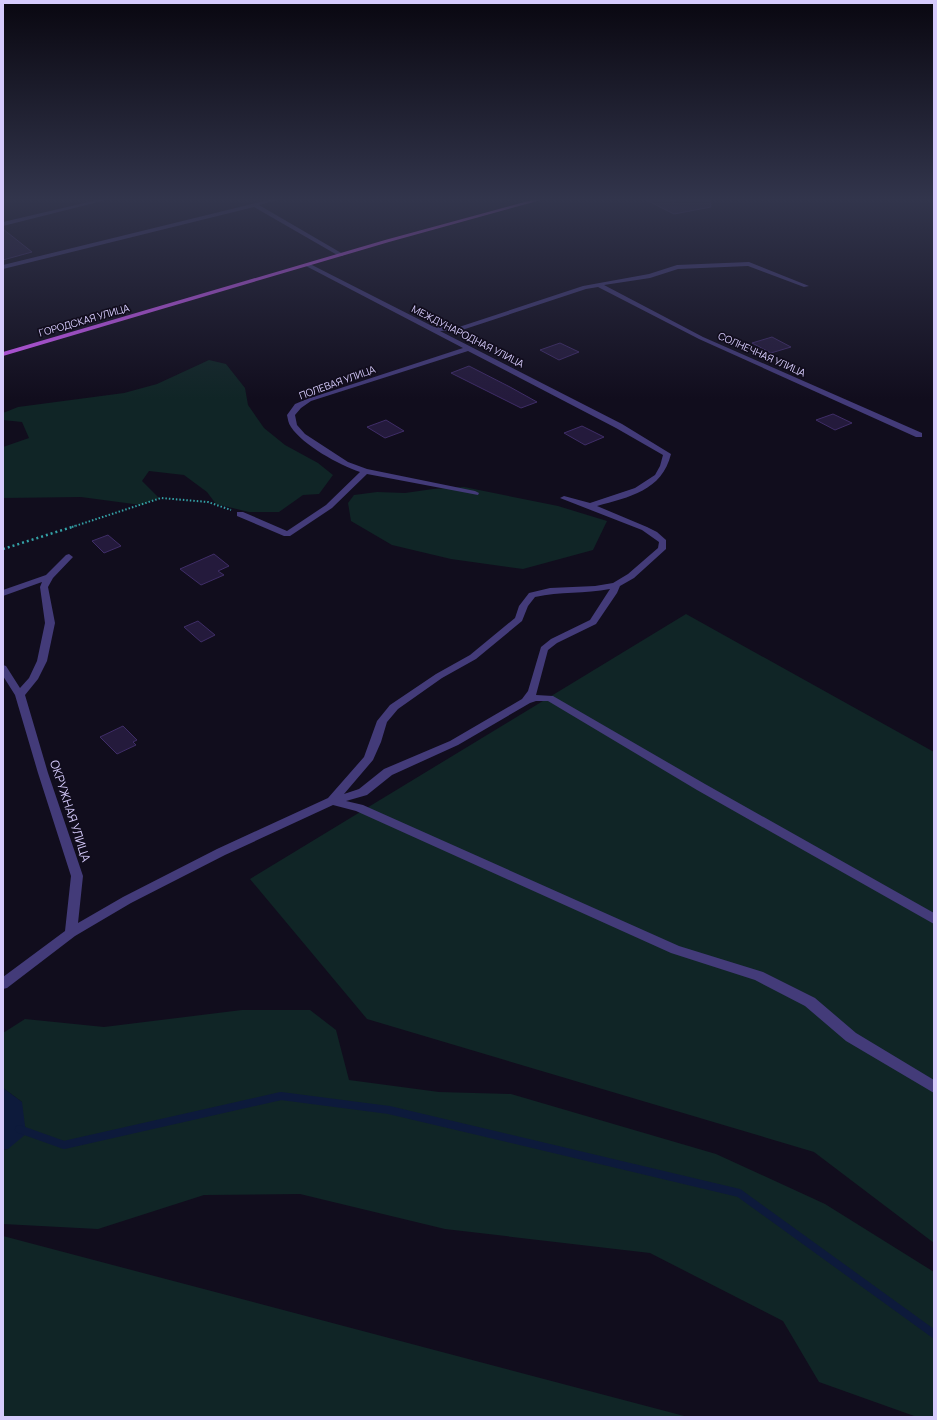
<svg xmlns="http://www.w3.org/2000/svg" width="937" height="1420" viewBox="0 0 937 1420" font-family="Manrope,sans-serif">
<style>
.green{fill:#102526}
.water{fill:#0d1a3b}
.lines{fill:none;stroke-linecap:round;stroke-linejoin:round}
.stream{stroke:#0d1a3b;stroke-width:8}
.building{fill:#241a3c;stroke:#3f2d67}
.path-far1{stroke:#34a2a7;stroke-width:2;stroke-dasharray:1.5 2;stroke-linecap:butt}
.path{stroke:#34a2a7;stroke-width:2.5;stroke-dasharray:2 3;stroke-linecap:butt}
.minor{fill:#433b79;fill-rule:evenodd}
.major{fill:#cb59f5;fill-rule:evenodd}
.labels{text-anchor:middle;stroke-width:3.5;stroke-linejoin:round;paint-order:stroke}
.far-street-label{font-size:10px;fill:#d6cbfc;stroke:#110d1d}
.street-label{font-size:12px;fill:#d6cbfc;stroke:#110d1d}
</style>
<rect width="100%" height="100%" fill="#110d1d"/>
<!-- green -->
<g class="green">
<polygon points="209,360 226,364 245,388 248,405 264,428 285,445 318,463 333,475 319,494 303,495 279,512 249,512 216,504 207,492 184,475 149,471 142,481 159,498 141,505 81,497 3,498 3,447 29,438 22,422 3,420 3,413 18,407 124,393 157,384"/>
<polygon points="464,487 558,506 607,521 593,550 523,569 451,559 392,545 351,521 348,503 354,495 377,492 405,493 433,489"/>
<polygon points="686,614 934,752 934,1243 814,1152 367,1019 250,879"/>
<polygon points="242,1010 310,1010 336,1030 349,1080 439,1092 511,1094 716,1154 825,1204 934,1272 934,1417 917,1417 819,1382 783,1321 650,1253 445,1229 300,1194 204,1195 98,1229 3,1224 3,1150 8,1149 22,1102 3,1088 3,1033 25,1019 104,1027"/>
<polygon points="3,1236 688,1417 3,1417"/>
</g>
<!-- water -->
<polygon class="water" points="3,1088 22,1102 26,1134 8,1149 3,1150"/>
<g class="lines">
<!-- stream -->
<polyline class="stream" points="19,1129 64,1145 281,1096 389,1110 739,1193 934,1334"/>
</g>
<!-- building -->
<g class="building">
<polygon points="646,200 668,200 673,203 676,200 710,200 711,207 674,214"/>
<polygon points="3,229 32,252 3,260"/>
<polygon points="772,337 791,347 771,353 752,343"/>
<polygon points="560,343 579,352 559,360 540,350"/>
<polygon points="469,366 510,387 537,402 521,408 451,373"/>
<polygon points="833,414 852,423 835,430 816,420"/>
<polygon points="386,420 404,431 385,438 367,427"/>
<polygon points="582,426 604,437 585,445 564,433"/>
<polygon points="108,535 121,546 104,553 92,541"/>
<polygon points="214,554 229,566 218,571 224,575 201,585 180,569"/>
<polygon points="198,621 215,635 201,642 184,627"/>
<polygon points="123,726 137,740 133,742 136,745 117,754 100,737"/>
</g>
<g class="lines">
<!-- path-far1 -->
<polyline class="path-far1" points="72,527 161,498 208,502 231,510"/>
<!-- path -->
<polyline class="path" points="3,549 75,526"/>
<!-- minor -->
<g class="minor">
<polygon points="97,200 106,200 3,226 3,222"/>
<polygon points="268,200 277,200 259,205 343,254 343,256 339,256 254,207 3,269 3,265"/>
<polygon points="669,200 675,200 673,202"/>
<path d="M749 262 809 286 804 287 748 266 678 269 650 278 604 285 703 337 922 433V437H916L699 339 598 287 586 289 462 330 440 331 622 424 671 454C662 491 629 497 597 506L647 527 657 532 666 540V549L634 578 620 586 617 593 596 624 557 643 548 650 536 695 553 696 705 784 934 913V924L697 790 548 701H536L530 703 458 745 392 775 367 795 346 801 363 805 679 946 763 972 815 998 856 1033 934 1080V1093L846 1041 805 1006 755 980 671 953 356 811 333 805 225 855 131 903 75 936 7 988 3 989V977L65 931 71 876 38 773 15 695 3 676V665L6 666 20 688 29 678 37 661 45 623 40 587 42 582 3 596V590L46 575 66 555 69 554 73 557 53 578 48 587 55 623 47 661 38 679 25 695 48 773 83 876 78 923 123 897 217 849 328 798 364 757 377 721 390 705 436 674 470 655 515 618 519 606 529 593 550 588 595 586 613 583 628 574 658 548 659 542 642 530 560 498 564 496 590 503 635 488 655 475 660 466 663 455 616 428 468 351 311 401 301 408 295 415 297 425 305 434 348 462 367 469 475 491 479 493 478 495 367 474 332 508 290 536H284L237 516V512H243L287 531 326 505 360 472C339 465 303 445 291 427 288 423 288 419 287 415L295 404 307 399 463 348 306 266V264H310L434 327H459L583 286 649 274 677 265ZM610 589 590 620 551 639 541 647 528 691 522 699 450 741 384 769 359 789 344 794 373 760 381 742 387 722 398 709 442 678 476 659 522 621 528 606 535 597C560 591 585 594 610 589Z"/>
</g>
<!-- major -->
<polygon class="major" points="532,200 541,200 389,242 3,356 3,352 385,240"/>
</g>
<!-- sky -->
<linearGradient id="sky" x2="0" y2="1"><stop stop-color="#090710"/><stop offset="0.5" stop-color="#32354c"/><stop offset="1" stop-color="#32354c" stop-opacity="0"/></linearGradient>
<rect width="937" height="399" fill="url(#sky)"/>
<g class="labels">
<!-- far-street labels -->
<g class="far-street-label">
<text transform="translate(84 320) rotate(-16)" y="4">ГОРОДСКАЯ УЛИЦА</text>
<text transform="translate(468 336) rotate(27)" y="4">МЕЖДУНАРОДНАЯ УЛИЦА</text>
<text transform="translate(762 354) rotate(24)" y="4">СОЛНЕЧНАЯ УЛИЦА</text>
<text transform="translate(337 382) rotate(-20)" y="4">ПОЛЕВАЯ УЛИЦА</text>
</g>
<!-- street labels -->
<g class="street-label">
<text transform="translate(70 811) rotate(72)" y="4">ОКРУЖНАЯ УЛИЦА</text>
</g>
</g>
<!-- border -->
<rect width="937" height="1420" fill="none" stroke="#d6cbfc" stroke-width="8"/>
</svg>
